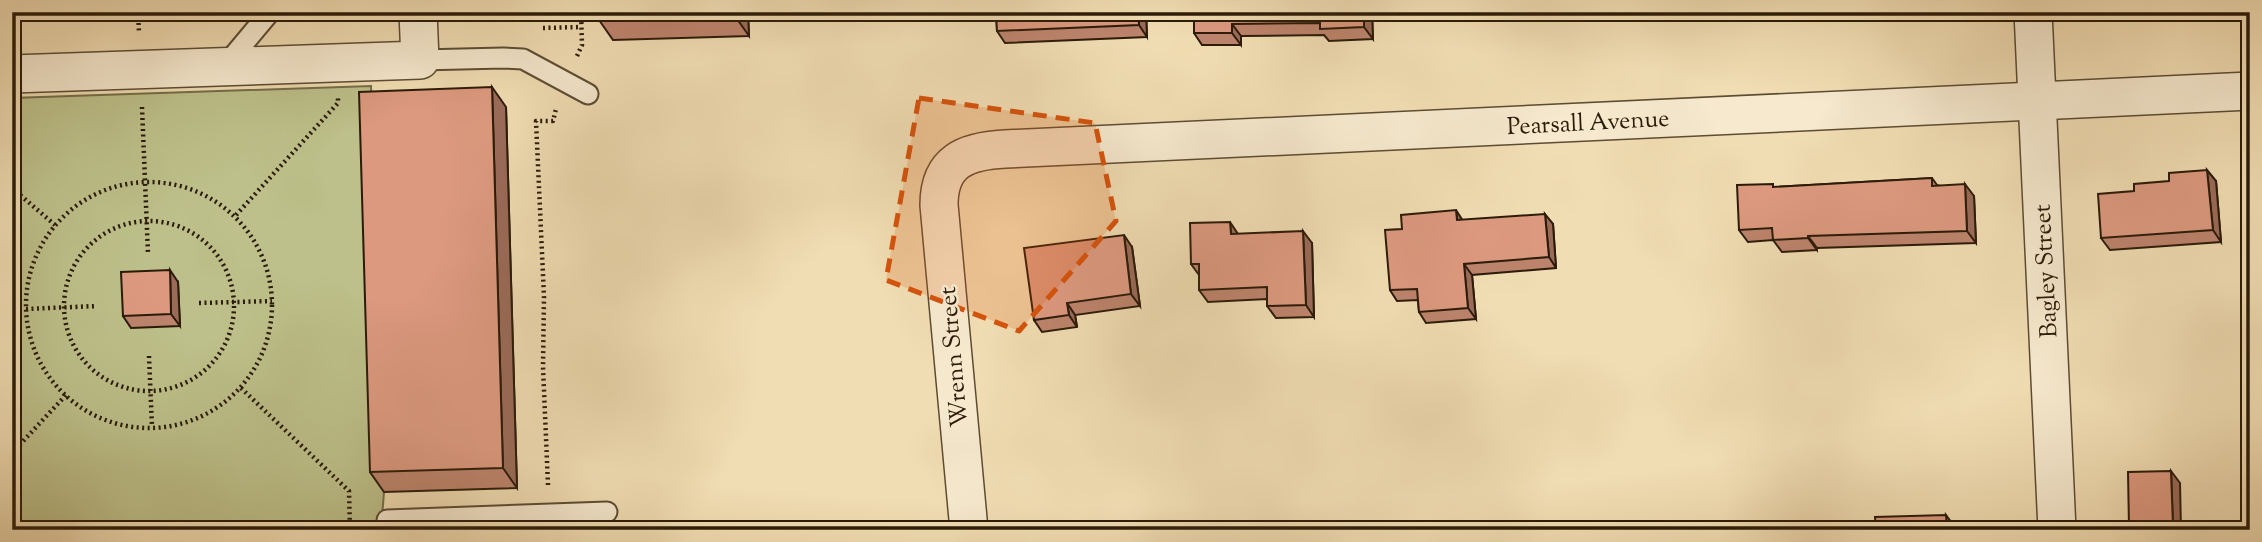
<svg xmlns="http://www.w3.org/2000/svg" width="2262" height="542" viewBox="0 0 2262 542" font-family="'Sorts Mill Goudy',serif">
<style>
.green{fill:#bdc08a;stroke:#746e4a;stroke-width:2}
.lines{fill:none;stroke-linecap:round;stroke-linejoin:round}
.service-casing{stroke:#5c4c34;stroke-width:23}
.minor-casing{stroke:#5c4c34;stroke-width:40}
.path{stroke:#2b1b09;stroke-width:4.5;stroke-dasharray:2 3.5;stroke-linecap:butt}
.service{stroke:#f6e9ce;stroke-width:19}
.minor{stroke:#f6e9ce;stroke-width:37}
.wall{fill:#bd846d;stroke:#2b1b09;stroke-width:2}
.shaded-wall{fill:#9a6b59;stroke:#2b1b09;stroke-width:2}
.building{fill:#dc997f;stroke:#2b1b09;stroke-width:2}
.marked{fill:#d5530c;fill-opacity:0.2;stroke:#d5530c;stroke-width:5;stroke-dasharray:14 9;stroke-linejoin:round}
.labels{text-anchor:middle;stroke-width:5;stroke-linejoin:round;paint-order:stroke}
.street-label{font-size:24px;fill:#2b1b09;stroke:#f6e9ce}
</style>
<rect width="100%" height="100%" fill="#f1ddb3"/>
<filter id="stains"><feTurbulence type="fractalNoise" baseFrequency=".00286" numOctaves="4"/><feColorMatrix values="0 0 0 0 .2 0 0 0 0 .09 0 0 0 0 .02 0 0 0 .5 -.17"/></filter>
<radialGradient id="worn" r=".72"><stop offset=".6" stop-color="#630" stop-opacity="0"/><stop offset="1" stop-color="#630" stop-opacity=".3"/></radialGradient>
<!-- green -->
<polygon class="green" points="371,86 384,492 381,530 12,530 12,98"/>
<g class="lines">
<defs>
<g id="service">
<polyline points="420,60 503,58 523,59 588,94"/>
<polyline points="224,67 270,12"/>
<polyline points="387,520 607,512"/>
</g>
<g id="minor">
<polyline points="2033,12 2057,530"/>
<polyline points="12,74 420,60 418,12"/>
<path d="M969 530 939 205C939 161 966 151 1005 149L2250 91"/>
</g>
</defs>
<!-- service casing -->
<use href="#service" class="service-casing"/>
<!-- minor casing -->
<use href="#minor" class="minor-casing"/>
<!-- path -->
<g class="path">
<polyline points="138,12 139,33"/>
<polyline points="543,28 581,27"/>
<polyline points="577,56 582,45 581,12"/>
<polyline points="142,107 148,254"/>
<circle cx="149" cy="305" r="123"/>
<polyline points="12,188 55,225"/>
<polyline points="236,215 338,103 338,98"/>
<circle cx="149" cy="306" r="85"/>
<polyline points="199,303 272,301"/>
<polyline points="26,309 97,306"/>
<polyline points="149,356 152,427"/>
<polyline points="241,388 349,491 350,530"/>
<polyline points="12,453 66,395"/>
<polyline points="548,485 543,367 544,297 536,121 553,121 556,109"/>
</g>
<!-- service -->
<use href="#service" class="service"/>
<!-- minor -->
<use href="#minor" class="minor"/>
</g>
<!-- wall -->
<g class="wall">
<polygon points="598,12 748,12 749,36 613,40 599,20"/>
<polygon points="996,12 1146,12 1147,37 1005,43 997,31"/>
<polygon points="1194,12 1372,12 1373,39 1329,41 1324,35 1241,36 1241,45 1202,45 1194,33"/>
<polygon points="1494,12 1597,12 1597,16 1500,21"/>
<polygon points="1874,12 1928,12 1878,19"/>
<polygon points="506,107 517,488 384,492 370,472"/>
<polygon points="1932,178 1937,185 1974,196 1976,243 1817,248 1817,250 1782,252 1773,240 1748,242 1739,230 1775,187"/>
<polygon points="2216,181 2221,242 2110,250 2101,238 2134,191"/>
<polygon points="1462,220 1553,224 1556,268 1472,275 1476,319 1426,323 1419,312 1418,300 1397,301 1390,290 1402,229"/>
<polygon points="1238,234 1312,243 1314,317 1276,318 1267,306 1267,299 1208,302 1199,290 1199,275 1191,264"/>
<polygon points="1132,247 1140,306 1075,315 1077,327 1042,332 1034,320"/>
<polygon points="178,282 180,326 131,328 123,316"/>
</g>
<!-- shaded-wall -->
<g class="shaded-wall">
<polygon points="735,12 748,12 749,36 735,16"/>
<polygon points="1138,12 1146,12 1147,37 1139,25"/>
<polygon points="1364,12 1372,12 1373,39 1364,27"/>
<polygon points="1232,24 1241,36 1241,45 1232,33"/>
<polygon points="492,87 506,107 517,488 503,468"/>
<polygon points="2207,170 2216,181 2221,242 2213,230"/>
<polygon points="1965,184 1974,196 1976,243 1967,231"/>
<polygon points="1456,210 1463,221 1457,220"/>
<polygon points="1545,214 1553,224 1556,268 1549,257"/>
<polygon points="1230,222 1238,234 1231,234"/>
<polygon points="1303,231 1312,243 1314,317 1306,305"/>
<polygon points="1124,235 1132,247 1140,306 1131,294"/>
<polygon points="1808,236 1817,248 1817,250 1808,238"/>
<polygon points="1464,264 1472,275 1476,319 1468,308"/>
<polygon points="170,270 178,282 180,326 171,314"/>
<polygon points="1067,303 1075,315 1077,327 1069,315"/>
<polygon points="2171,471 2180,483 2181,530 2173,526"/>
<polygon points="1946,515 1955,527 1955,530 1947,530"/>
</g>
<!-- building -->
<g class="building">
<polygon points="598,12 735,12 735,16 599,20"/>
<polygon points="996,12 1138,12 1139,25 997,31"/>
<polygon points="1194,12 1364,12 1364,27 1320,29 1320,23 1232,24 1232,33 1194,33"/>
<polygon points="492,87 503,468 370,472 359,92"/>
<polygon points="2207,170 2213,230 2101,238 2098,194 2134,191 2134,184 2169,181 2169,173"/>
<polygon points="1932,178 1932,186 1965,184 1967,231 1808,236 1808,238 1773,240 1772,228 1739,230 1737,185 1773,184 1773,187"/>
<polygon points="1456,210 1457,220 1545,214 1549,257 1464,264 1468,308 1419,312 1417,289 1390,290 1385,230 1402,229 1401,215"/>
<polygon points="1230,222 1231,234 1303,231 1306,305 1267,306 1267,287 1199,290 1199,264 1191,264 1190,223"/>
<polygon points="1124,235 1131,294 1067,303 1069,315 1034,320 1024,248"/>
<polygon points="170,270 171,314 123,316 121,272"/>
<polygon points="2171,471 2173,526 2218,524 2218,530 2117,530 2117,528 2129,527 2128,472"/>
<polygon points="1946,515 1947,530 1876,530 1875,517"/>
<polygon points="1176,528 1176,530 1133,530"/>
</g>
<!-- marked area -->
<path class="marked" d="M919 98 1095 123 1116 221 1019 331 886 280Z"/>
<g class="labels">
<!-- street labels -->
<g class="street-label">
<text transform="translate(1588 122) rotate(-3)" y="8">Pearsall Avenue</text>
<text transform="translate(2045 271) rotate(-93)" y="8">Bagley Street</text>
<text transform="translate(953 357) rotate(-95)" y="8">Wrenn Street</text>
</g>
</g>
<!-- margin -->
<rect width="2262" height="542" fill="none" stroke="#f1ddb3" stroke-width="42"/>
<rect x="14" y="14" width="2234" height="514" fill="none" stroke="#2b1b09" stroke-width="3.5"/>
<rect x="21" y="21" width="2220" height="500" fill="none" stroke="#2b1b09" stroke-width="2"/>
<rect width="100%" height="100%" filter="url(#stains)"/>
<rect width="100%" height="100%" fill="url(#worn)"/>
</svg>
